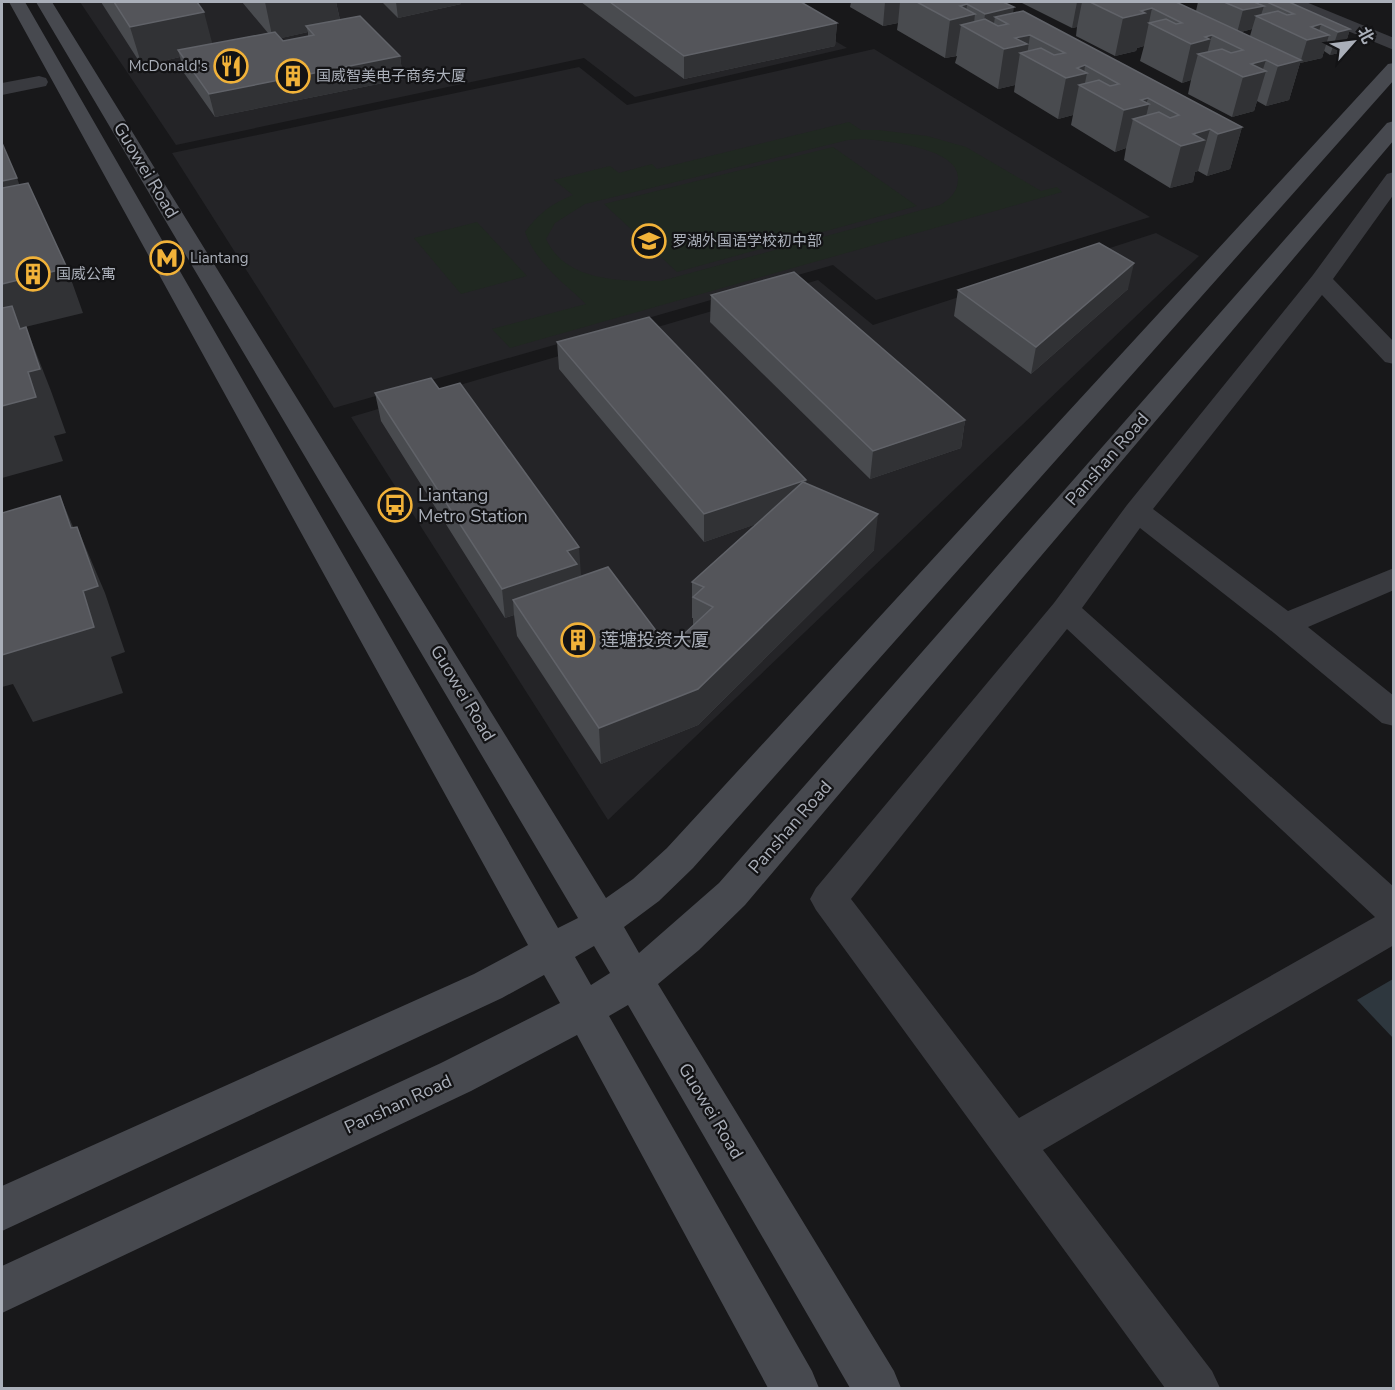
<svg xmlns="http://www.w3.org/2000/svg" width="1395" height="1390" viewBox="0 0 1395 1390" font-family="'Nunito Sans','Noto Sans SC',sans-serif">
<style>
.built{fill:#242427}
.green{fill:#202821;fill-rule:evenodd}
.water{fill:#2e373e}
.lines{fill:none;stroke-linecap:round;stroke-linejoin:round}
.street{fill:#393a3f;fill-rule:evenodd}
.secondary{fill:#47494f;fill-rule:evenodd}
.wall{fill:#494b4f;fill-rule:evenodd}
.shaded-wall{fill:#313235}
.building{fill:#54555a;stroke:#616369;stroke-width:1.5}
.labels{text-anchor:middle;stroke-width:4.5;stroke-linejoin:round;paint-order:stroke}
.far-poi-label{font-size:15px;fill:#aaafb9;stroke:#131315;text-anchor:start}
.street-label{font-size:18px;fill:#aaafb9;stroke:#131315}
.poi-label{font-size:18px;fill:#aaafb9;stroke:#131315;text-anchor:start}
</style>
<rect width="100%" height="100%" fill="#18181a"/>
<!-- built -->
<g class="built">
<polygon points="80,2 770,2 847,48 635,97 584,58 176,145"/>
<polygon points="874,49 1150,217 876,300 833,265 334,408 172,153 579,67 627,105"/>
<polygon points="1156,233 1199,256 608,820 351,417 818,280 873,325"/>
</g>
<!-- green -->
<g class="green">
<path d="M849 122 861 130H879L927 136 966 147 1041 191 1057 187 1062 192 510 348 492 329 586 304C564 283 536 263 525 232 538 214 552 203 573 195L554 180 610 166 619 173 652 164 657 169ZM864 139C886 141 960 148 958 179 958 192 950 199 940 205L661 281C620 281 566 282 546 239L555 223 585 204 848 140Z"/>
<polygon points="833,147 917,206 677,272 604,204"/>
<polygon points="477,222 527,276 461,294 414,238"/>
</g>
<!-- water -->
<polygon class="water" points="1393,979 1393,1038 1357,1000"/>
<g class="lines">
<!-- street -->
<g class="street">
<polygon points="1285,2 1306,2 1394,38 1394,50 1287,6"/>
<polygon points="39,76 46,78 48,82 46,86 2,95 2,83"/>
<path d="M1394 172V194L1333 279 1394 342V364L1385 362 1322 295 1153 509 1288 611 1394 568V590L1308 627 1394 696V726L1382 723 1274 633 1140 528 1082 608 1394 887V945L1043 1150 1212 1371 1220 1388H1165L816 910 810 899 816 888 1054 603 1127 505 1313 275 1387 174ZM1067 629 1375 917 1019 1118 851 899Z"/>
</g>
<!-- secondary -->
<path class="secondary" d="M9 2H25L558 928 578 918 36 2H52L606 898 633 879 667 848 1388 64 1394 63V80L693 868 659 901 624 927 639 953 719 883 1387 123 1394 121V140L745 905 699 950 658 984 894 1371 901 1388H850L628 1005 609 1016 812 1371 819 1388H768L577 1035 471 1091 2 1313V1266L441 1063 560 1003 544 975 502 998 2 1231V1186L474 974 528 945ZM594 946 610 973 591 985 575 957Z"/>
</g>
<!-- wall -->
<g class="wall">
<path d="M101 2H197L212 44 268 33 242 2H336L340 20 400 56 403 79 215 117 184 73 180 57 142 66ZM308 32V36L283 41 281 38Z"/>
<polygon points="382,2 461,2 461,4 398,18"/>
<polygon points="581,2 801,2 837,23 835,46 684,79"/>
<polygon points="851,2 1003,2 1013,14 1242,127 1230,169 1207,176 1198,171 1195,172 1193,182 1170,188 1124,160 1126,148 1115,152 1071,125 1073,115 1058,119 1014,92 1015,85 998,89 955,63 957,56 945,58 897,30 898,23 883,26 850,7"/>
<path d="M1022 2H1176L1196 11 1198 2H1289L1350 29 1343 52 1330 55 1324 51 1322 58 1300 63 1289 100 1266 106 1257 101 1254 111 1232 117 1188 94 1191 80 1182 83 1140 61 1144 46 1137 48 1136 51 1115 56 1076 36 1077 27 1072 28 1022 3ZM1252 29 1250 36 1241 32Z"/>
<polygon points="1128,289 1031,374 954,316 958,290"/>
<polygon points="711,295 965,420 961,448 870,479 710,322"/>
<polygon points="557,342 806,480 806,483 874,550 698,725 601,764 517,636 514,615 505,618 381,421 375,393 439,389 581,575 578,576 578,578 669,648 693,625 693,618 692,618 692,582 756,524 704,542 559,369"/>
</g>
<!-- shaded-wall -->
<g class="shaded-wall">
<polygon points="265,2 336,2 341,25 306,26 308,32 273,40"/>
<polygon points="396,2 461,2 461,4 398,18"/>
<polygon points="885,2 900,2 898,23 883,26"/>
<polygon points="1077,2 1082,2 1077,27 1072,28"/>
<polygon points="1252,2 1260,2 1259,7 1264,6 1260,18 1256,16 1252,29 1237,33 1243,10"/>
<polygon points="967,4 966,16 975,14 973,32 961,25 956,56 945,58 950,20 960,6"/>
<polygon points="1014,7 1008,45 1008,24 995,17 991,42 982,37 985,14"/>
<polygon points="1152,8 1144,46 1137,48 1136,51 1115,56 1123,18 1141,11"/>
<polygon points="204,12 214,50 178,50 180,57 142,66 130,27"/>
<polygon points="837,23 835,46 684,79 684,56"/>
<polygon points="1321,24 1317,38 1329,35 1322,58 1300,63 1289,100 1266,106 1278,66 1301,60 1311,27"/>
<polygon points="1350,29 1343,52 1330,55 1338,32"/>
<polygon points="1030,35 1027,56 1020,53 1015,85 998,89 1004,49 1015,38"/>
<polygon points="1212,35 1206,58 1198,54 1191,80 1182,83 1191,44 1205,37"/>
<polygon points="400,56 403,79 215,117 209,94"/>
<polygon points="1266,60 1262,72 1266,71 1254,111 1232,117 1243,77 1251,64"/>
<polygon points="1085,65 1084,74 1087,73 1084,88 1079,85 1073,115 1058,119 1066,78 1077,68"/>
<polygon points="1148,98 1146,105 1149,104 1144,125 1133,119 1126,148 1115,152 1124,110 1141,100"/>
<polygon points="1242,127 1230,169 1207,176 1218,134"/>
<polygon points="1210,129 1198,171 1195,172 1193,182 1170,188 1181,146 1193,134"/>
<polygon points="17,178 26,203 2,209 2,181"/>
<polygon points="1134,263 1128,289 1031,374 1036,347"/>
<polygon points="67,268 83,313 21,328 26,327 51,391 66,433 54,436 63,461 2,478 2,284"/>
<polygon points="965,420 961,448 870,479 873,451"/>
<polygon points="806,480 804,508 704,542 704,514"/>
<polygon points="60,496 88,562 77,527 105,593 125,652 111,657 123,693 33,722 13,684 2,687 2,641 83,591 71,528"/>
<polygon points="878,514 874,550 698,725 601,764 599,728"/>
<polygon points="579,547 581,575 578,576 579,592 513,600 514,615 505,618 502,589 567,551"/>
</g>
<!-- building -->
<g class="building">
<polygon points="114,2 197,2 204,12 130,27"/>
<polygon points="610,2 801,2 837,23 684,56"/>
<polygon points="917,2 1003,2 1014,7 985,14 967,4 960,6 975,14 950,20"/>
<polygon points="1090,2 1176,2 1301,60 1278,66 1266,60 1251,64 1266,71 1243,77 1198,54 1222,49 1231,53 1243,50 1212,35 1205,37 1209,39 1191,44 1149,23 1166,19 1176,24 1182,23 1152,8 1141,11 1145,13 1123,18"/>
<polygon points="1224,2 1254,2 1264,6 1243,10"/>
<polygon points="1267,2 1289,2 1350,29 1338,32 1321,24 1311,27 1329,35 1307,40 1256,16 1278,11 1287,15 1294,14"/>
<polygon points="1023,11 1242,127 1218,134 1210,129 1193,134 1204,140 1181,146 1133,119 1159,112 1170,118 1179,115 1148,98 1141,100 1149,104 1124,110 1079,85 1099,80 1110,86 1119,84 1085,65 1077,68 1087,73 1066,78 1020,53 1041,48 1054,55 1065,53 1030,35 1015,38 1027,44 1004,49 961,25 985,19 998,26 1008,24 995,17"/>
<polygon points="360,16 400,56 209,94 178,50 275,32 283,41 314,35 306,26"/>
<polygon points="2,143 17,178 2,181"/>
<polygon points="28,183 67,268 2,284 2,188"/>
<polygon points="1099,243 1134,263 1036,347 958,290"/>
<polygon points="794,272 965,420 873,451 711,295"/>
<polygon points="12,306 20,329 26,327 40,369 28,372 36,397 2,406 2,308"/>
<polygon points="649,317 806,480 704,514 557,342"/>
<polygon points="431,378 439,389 460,383 579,547 567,551 577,564 502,589 375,393"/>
<polygon points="803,482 878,514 698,689 599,728 513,600 608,567 669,648 713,607 693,597 704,587 692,582"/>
<polygon points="60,496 71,528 77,527 98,586 83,591 94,627 2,655 2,513"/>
</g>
<!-- icons -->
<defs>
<symbol id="restaurant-ring" viewBox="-11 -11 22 22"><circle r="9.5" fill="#131315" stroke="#f1b239" stroke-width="1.5"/><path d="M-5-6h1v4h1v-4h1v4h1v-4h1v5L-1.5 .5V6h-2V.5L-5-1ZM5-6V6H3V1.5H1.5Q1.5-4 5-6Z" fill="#f1b239"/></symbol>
<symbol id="building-ring" viewBox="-11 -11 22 22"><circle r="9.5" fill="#131315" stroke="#f1b239" stroke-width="1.5"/><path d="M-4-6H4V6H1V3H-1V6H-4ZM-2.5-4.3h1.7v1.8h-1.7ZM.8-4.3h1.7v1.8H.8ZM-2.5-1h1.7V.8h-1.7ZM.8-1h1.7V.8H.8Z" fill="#f1b239"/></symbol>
<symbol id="school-ring" viewBox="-11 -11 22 22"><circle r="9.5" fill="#131315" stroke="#f1b239" stroke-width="1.5"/><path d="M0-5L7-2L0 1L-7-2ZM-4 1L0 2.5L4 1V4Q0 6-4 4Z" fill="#f1b239"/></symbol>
<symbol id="metro-ring" viewBox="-11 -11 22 22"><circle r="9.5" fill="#131315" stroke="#f1b239" stroke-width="1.5"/><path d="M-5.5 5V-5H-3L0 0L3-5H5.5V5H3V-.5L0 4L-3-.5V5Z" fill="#f1b239"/></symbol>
<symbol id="bus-ring" viewBox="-11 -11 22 22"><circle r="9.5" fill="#131315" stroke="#f1b239" stroke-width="1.5"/><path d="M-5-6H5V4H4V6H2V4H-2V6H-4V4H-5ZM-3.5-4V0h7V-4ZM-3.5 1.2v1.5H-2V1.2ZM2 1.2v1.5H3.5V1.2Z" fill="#f1b239"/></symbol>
</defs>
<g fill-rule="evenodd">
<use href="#restaurant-ring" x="212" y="47" width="38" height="38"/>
<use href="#building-ring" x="274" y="57" width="38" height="38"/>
<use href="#school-ring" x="630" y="222" width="38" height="38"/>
<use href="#metro-ring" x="148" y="239" width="38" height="38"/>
<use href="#building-ring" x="14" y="255" width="38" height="38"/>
<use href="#bus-ring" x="376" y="486" width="38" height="38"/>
<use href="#building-ring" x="559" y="621" width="38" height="38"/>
</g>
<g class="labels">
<!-- far-poi labels -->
<g class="far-poi-label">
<text x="208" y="71" text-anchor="end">McDonald's</text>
<text x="316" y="81">国威智美电子商务大厦</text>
<text x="672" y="246">罗湖外国语学校初中部</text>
<text x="190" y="263">Liantang</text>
<text x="56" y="279">国威公寓</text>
</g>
<!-- street labels -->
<g class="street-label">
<text transform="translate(146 170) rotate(59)" y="6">Guowei Road</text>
<text transform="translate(1107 459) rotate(-49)" y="6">Panshan Road</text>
<text transform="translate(463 693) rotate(59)" y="6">Guowei Road</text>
<text transform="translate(790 827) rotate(-49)" y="6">Panshan Road</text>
<text transform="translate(398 1104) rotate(-25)" y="6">Panshan Road</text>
<text transform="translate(711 1111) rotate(59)" y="6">Guowei Road</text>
</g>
<!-- poi labels -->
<g class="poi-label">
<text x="418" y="501">Liantang<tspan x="418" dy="21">Metro Station</tspan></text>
<text x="601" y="646">莲塘投资大厦</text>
</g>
</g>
<!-- border -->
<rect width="1395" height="1390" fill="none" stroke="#aaafb9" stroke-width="6"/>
<!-- north arrow -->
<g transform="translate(1353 42) rotate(62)" stroke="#131315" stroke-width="4.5" paint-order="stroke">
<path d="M0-4.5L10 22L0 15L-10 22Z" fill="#aaafb9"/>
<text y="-9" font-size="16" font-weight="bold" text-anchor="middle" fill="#aaafb9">北</text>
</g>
</svg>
